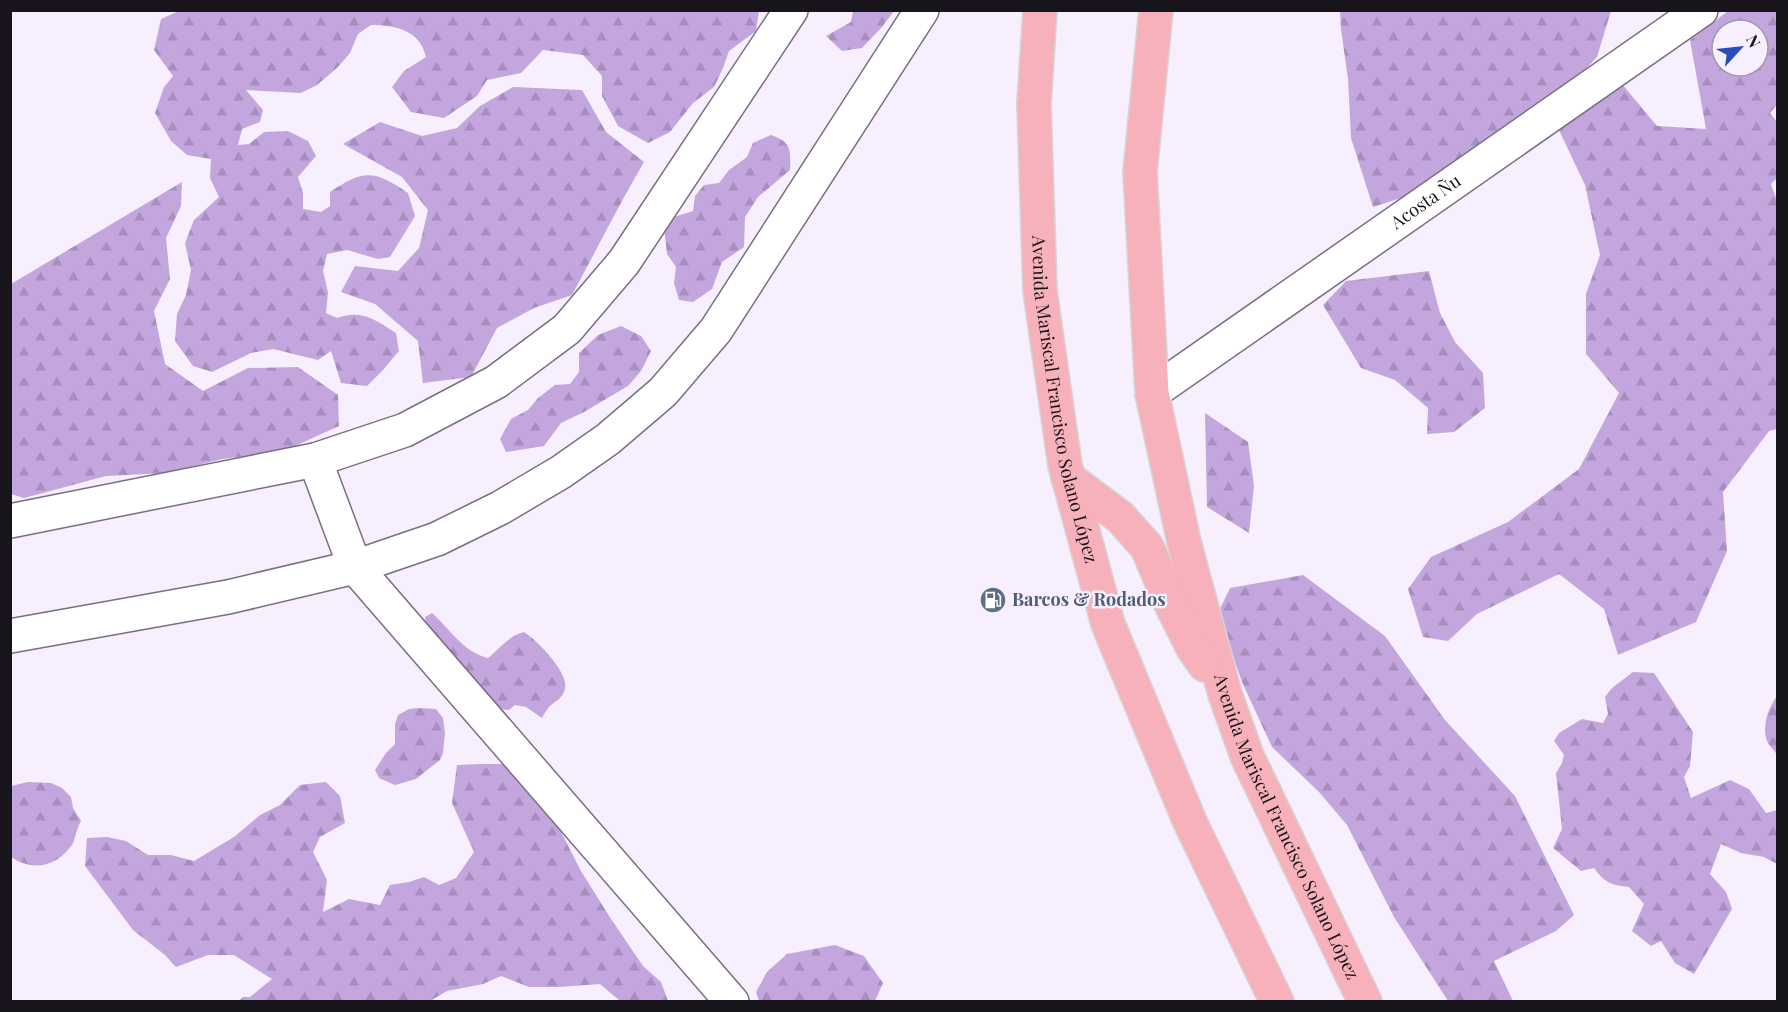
<svg xmlns="http://www.w3.org/2000/svg" width="1788" height="1012" viewBox="0 0 1788 1012" font-family="'Playfair Display',serif">
<style>
.forest{fill:url(#forest-firs);fill-rule:evenodd}
.lines{fill:none;stroke-linecap:round;stroke-linejoin:round}
.minor-casing{stroke:#796e84;stroke-width:36}
.major-casing{stroke:#d5d5d6;stroke-width:36}
.minor{stroke:#fff;stroke-width:33}
.major{stroke:#f7b1ba;stroke-width:33}
.labels{text-anchor:middle;stroke-width:5;stroke-linejoin:round;paint-order:stroke}
.street-label{font-size:18px;fill:#18141c;stroke:#f7effe}
.service-label{font-size:18px;font-weight:bold;fill:#4e5e75;stroke:#f7effe;text-anchor:start}
</style>
<defs>
<pattern id="forest-firs" width="22" height="20" patternUnits="userSpaceOnUse" patternTransform="scale(1.5)"><rect width="22" height="20" fill="#c3a6de"/><path d="M5 1l3.5 6h-7zM16 11l3.5 6h-7z" fill="#a78ebe"/></pattern>
</defs>
<rect width="100%" height="100%" fill="#f7effe"/>
<!-- forest -->
<g class="forest">
<path d="M179 11V10L759 11 756 31 729 51 723 68 714 87 693 103 670 132 648 143 618 126 602 96V76L583 55 543 50 521 73 487 80 477 96 444 118 411 112 392 87 404 71 426 57C420 30 395 25 371 25L358 34 350 53 338 67 317 85 301 93 246 90 263 110 260 122 242 129 238 145 249 144 264 132 288 131 308 141 316 156 298 177 303 193V209L321 212 330 206V192C364 169 374 170 408 193L415 216 390 257 378 259 347 250 327 254 323 271 328 292 326 313 337 318C363 309 375 320 396 333L399 351 383 370 367 386 341 383 331 351 318 360 273 349 251 353 212 372 193 366 175 341 177 314 186 295 191 270 185 243 194 220 219 197 210 178 211 159 187 155 171 141 155 113 164 87 173 76 154 50 161 19Z"/>
<polygon points="853,11 894,11 882,27 862,48 842,51 826,36 851,22"/>
<polygon points="1340,11 1611,11 1597,57 1524,134 1432,188 1373,207 1351,138 1348,79 1341,29"/>
<path d="M1728 11H1777V105L1770 113 1778 123 1777 178 1771 184 1778 203 1777 429 1769 431 1723 492 1727 551 1696 622 1618 655 1604 609 1559 574 1477 614 1448 641 1423 637 1408 589 1431 557 1508 522 1579 469 1619 393 1586 354V294L1600 255 1585 185 1558 128 1622 84 1657 126 1706 129 1690 40ZM1722 30H1758V66H1722Z"/>
<path d="M513 87 582 90 606 132 644 162C618 206 596 251 572 295L534 308 497 328 471 377 423 383 418 341 375 304 341 292 355 266 398 271 419 248 428 210 402 177 343 144 380 122 422 136 457 128 480 106Z"/>
<path d="M771 135C791 142 791 149 790 170L758 197 745 217 744 247 722 262 712 289 693 302 679 300 674 283 676 267 667 254 664 227 674 217 693 211 695 196 704 185 719 183 729 170 747 157 753 143Z"/>
<polygon points="182,182 181,206 166,238 170,279 154,311 165,364 203,391 248,368 298,367 338,395 339,426 282,452 222,459 166,473 106,476 24,498 11,494 11,284"/>
<polygon points="1429,271 1440,313 1455,342 1483,373 1485,408 1454,432 1427,434 1428,408 1395,380 1361,368 1323,305 1346,281"/>
<polygon points="621,326 641,336 651,351 641,371 628,386 584,412 561,423 544,446 506,452 500,439 511,419 528,410 538,398 555,385 570,384 579,372 579,353 598,335"/>
<polygon points="1205,413 1248,442 1254,486 1249,533 1207,507"/>
<polygon points="1303,575 1385,636 1445,720 1515,796 1574,915 1556,931 1494,961 1513,1001 1448,1001 1394,917 1347,825 1319,792 1272,747 1242,682 1218,613 1230,588"/>
<path d="M432 613C450 629 463 652 488 658 501 648 508 636 524 632 537 640 569 673 565 688 563 698 557 700 550 706 547 709 544 714 542 718L526 707 515 705 509 710 497 709 426 626 425 617Z"/>
<path d="M1633 672 1654 673 1693 732 1690 766 1684 777 1691 798 1730 780 1749 789 1766 813 1777 810V864L1764 857 1741 853 1721 844 1710 874 1726 892 1732 909 1694 974 1675 963 1661 941 1651 946 1632 931 1644 904 1629 887C1611 885 1605 883 1594 868L1581 871 1553 848 1562 829 1556 773 1562 763 1564 755 1554 741 1559 733 1582 719 1603 723 1608 714 1605 697 1612 688Z"/>
<path d="M1777 696V755C1775 751 1770 747 1768 743 1761 728 1768 708 1777 696Z"/>
<polygon points="419,708 436,709 443,718 445,733 443,753 440,760 416,779 395,785 379,778 375,770 386,753 395,744 395,724 398,715 409,709"/>
<polygon points="480,764 503,764 546,784 559,828 581,871 611,919 643,966 661,982 668,1001 620,1001 600,984 559,987 529,987 501,976 483,984 447,991 430,1001 239,1001 243,997 250,997 272,979 234,955 208,955 176,967 165,955 133,930 85,866 87,838 107,837 126,841 148,855 171,855 194,861 234,837 260,815 280,805 300,785 326,782 340,796 345,823 320,837 313,852 327,880 323,912 349,899 380,905 390,885 409,882 424,877 439,885 456,878 474,852 452,803 457,765"/>
<path d="M28 782 51 783 62 788 71 797 73 808 81 821C77 828 75 838 73 843 58 867 33 872 11 857V786Z"/>
<polygon points="835,945 864,956 883,983 875,1001 759,1001 756,992 767,972 787,954"/>
</g>
<g class="lines">
<defs>
<g id="minor">
<path id="s1" d="M1152 393 1701 10"/>
<polyline points="315,460 355,567 732,1002"/>
<polyline points="10,521 315,460 405,430 496,382 567,329 624,262 791,10"/>
<polyline points="10,636 228,597 355,567 437,539 500,508 561,472 608,439 663,392 716,330 922,10"/>
</g>
<g id="major">
<path id="s2" d="M1040 10 1034 104 1040 291 1065 465 1108 624 1190 822 1277 1002"/>
<path id="s3" d="M1156 10 1140 172 1152 393 1184 542 1225 694 1247 756 1365 1002"/>
<polyline points="1068,478 1120,517 1147,547 1171,604 1193,648 1205,665"/>
</g>
</defs>
<!-- minor casing -->
<use href="#minor" class="minor-casing"/>
<!-- major casing -->
<use href="#major" class="major-casing"/>
<!-- minor -->
<use href="#minor" class="minor"/>
<!-- major -->
<use href="#major" class="major"/>
</g>
<!-- icons -->
<defs>
<symbol id="fuel-disc" viewBox="-11 -11 22 22"><circle r="9.5" fill="#5c6f8a" stroke="#f7effe"/><path d="M-5.5-6h7V0h2V4h1.3V-2.5L3-4.5l.8-.8L6-3V5H2.5V1h-1V6h-7ZM-4.2-4.7v3.2H.2V-4.7Z" fill="#fff"/></symbol>
</defs>
<g fill-rule="evenodd">
<use href="#fuel-disc" x="978" y="585" width="30" height="30"/>
</g>
<g class="labels">
<!-- street labels -->
<g class="street-label">
<text dy="6" stroke="none"><textPath href="#s1" startOffset="334">Acosta Ñu</textPath></text>
<text dy="6" stroke="none"><textPath href="#s2" startOffset="392">Avenida Mariscal Francisco Solano López</textPath></text>
<text dy="6" stroke="none"><textPath href="#s3" startOffset="840">Avenida Mariscal Francisco Solano López</textPath></text>
</g>
<!-- service labels -->
<g class="service-label">
<text x="1012" y="606">Barcos &amp; Rodados</text>
</g>
</g>
<!-- border -->
<rect width="1788" height="1012" fill="none" stroke="#18141c" stroke-width="24"/>
<!-- north arrow -->
<g transform="translate(1740 48) rotate(63)"><circle r="28" fill="#f7effe" stroke="#9e97a4" stroke-width="1.5"/>
<path d="M0-4.5L10 22L0 15L-10 22Z" fill="#274cbb"/>
<text y="-9" font-size="16" font-weight="bold" text-anchor="middle" fill="#18141c">N</text>
</g>
</svg>
